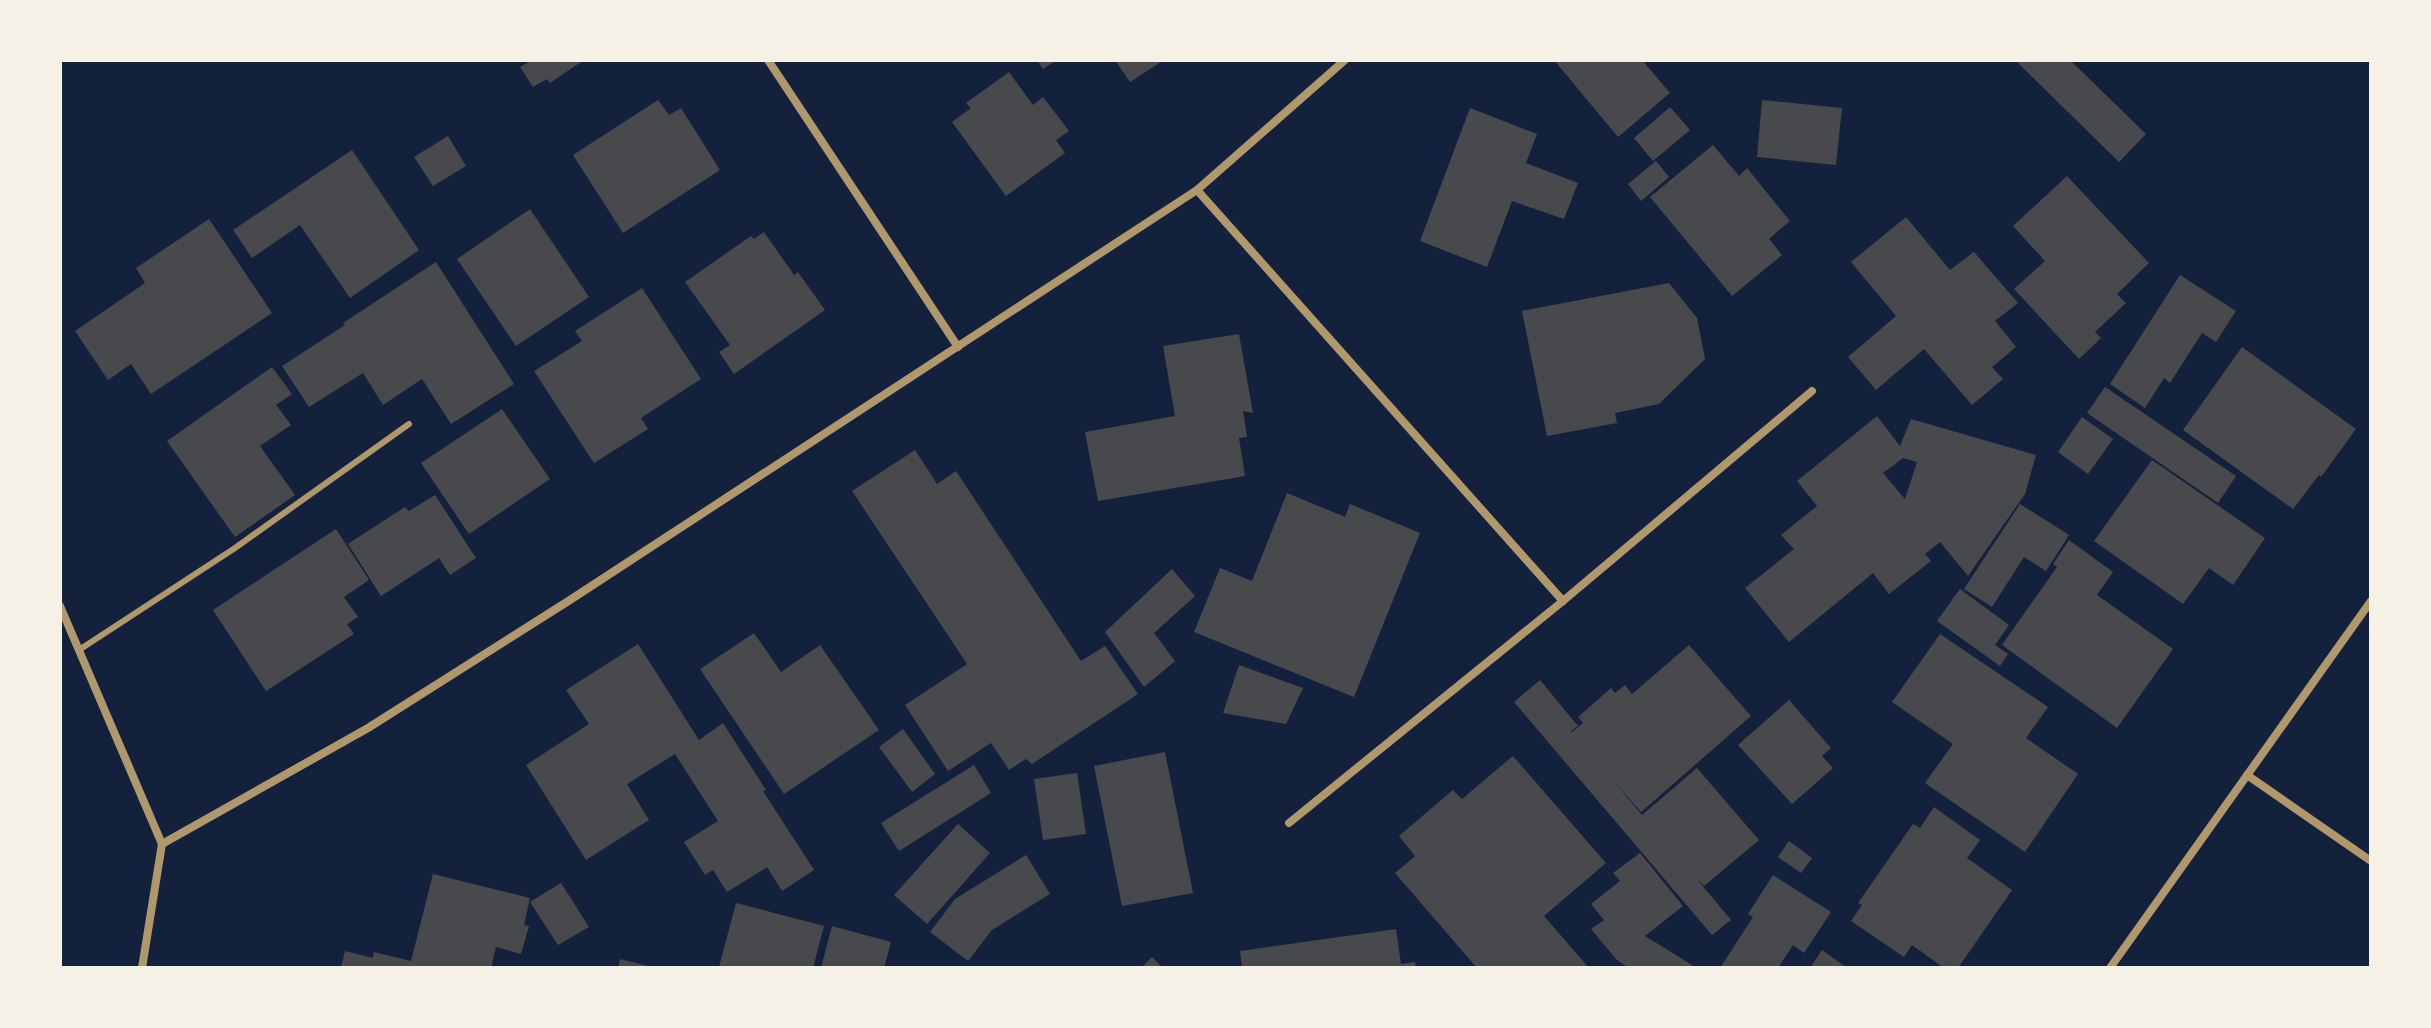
<svg xmlns="http://www.w3.org/2000/svg" width="2431" height="1028" viewBox="0 0 2431 1028" font-family="'IBM Plex Sans',sans-serif">
<style>
.building{fill:#48494c;fill-rule:evenodd}
.lines{fill:none;stroke-linecap:round;stroke-linejoin:round}
.service{stroke:#b1986c;stroke-width:6}
.minor{stroke:#b1986c;stroke-width:8}
</style>
<rect width="100%" height="100%" fill="#14213d"/>
<!-- building -->
<g class="building">
<polygon points="532,60 584,60 550,83 547,79 533,87 520,67"/>
<polygon points="1037,60 1057,60 1043,69"/>
<polygon points="1115,60 1164,60 1130,82"/>
<polygon points="1554,60 1642,60 1670,93 1618,137"/>
<polygon points="2015,60 2070,60 2146,134 2119,162"/>
<polygon points="1009,72 1033,105 1043,97 1069,131 1056,140 1065,153 1006,196 952,122 971,108 966,103"/>
<polygon points="658,100 669,115 681,108 720,170 623,233 573,155"/>
<polygon points="1762,100 1842,108 1836,165 1757,157"/>
<polygon points="1670,107 1690,130 1653,161 1634,138"/>
<polygon points="1470,108 1537,134 1526,163 1578,183 1564,219 1512,201 1487,267 1420,241"/>
<polygon points="448,136 466,166 433,186 414,157"/>
<polygon points="1713,145 1739,176 1747,168 1790,221 1769,239 1782,255 1732,296 1650,197"/>
<polygon points="352,150 419,250 350,298 300,225 252,258 233,230"/>
<polygon points="1656,161 1669,177 1641,201 1628,184"/>
<polygon points="2067,176 2149,263 2117,294 2126,303 2095,332 2101,338 2079,359 2014,289 2045,261 2013,226"/>
<polygon points="530,209 589,297 516,346 457,259"/>
<polygon points="1906,217 1950,270 1974,252 2018,303 1995,321 2016,347 1992,367 2003,379 1972,405 1924,349 1876,390 1848,357 1896,316 1851,262"/>
<polygon points="209,219 272,313 151,394 131,364 108,380 75,331 145,283 136,268"/>
<polygon points="764,232 794,275 798,272 825,310 734,374 719,352 730,345 685,282 751,236 754,239"/>
<polygon points="436,262 514,384 451,424 422,379 383,405 363,373 309,407 282,366 345,325 343,323"/>
<polygon points="2180,275 2236,311 2216,342 2202,333 2170,383 2164,378 2145,408 2110,384"/>
<polygon points="1669,283 1697,318 1705,359 1659,404 1615,413 1617,423 1547,436 1522,311"/>
<polygon points="642,288 701,379 641,418 648,429 594,463 534,371 582,341 575,331"/>
<polygon points="1239,334 1253,413 1243,411 1247,437 1239,438 1245,476 1098,501 1085,432 1175,416 1163,346"/>
<polygon points="2242,347 2356,429 2321,477 2319,475 2293,509 2183,430"/>
<polygon points="272,367 292,394 276,405 291,425 260,446 295,495 235,537 167,441"/>
<polygon points="2105,387 2236,476 2218,503 2087,413"/>
<polygon points="502,409 550,479 469,534 421,463"/>
<path d="M1877 416 1900 446 1911 419 2036 455 2025 494 1968 576 1940 542 1925 554 1931 561 1889 594 1873 573 1789 642 1745 588 1794 549 1781 535 1817 506 1797 481ZM1903 458 1917 462 1905 499 1883 473Z"/>
<polygon points="2082,417 2113,439 2088,474 2058,452"/>
<polygon points="915,450 937,484 956,471 1081,661 1105,646 1138,694 1032,764 1026,759 1009,770 991,743 948,771 905,705 967,664 852,491"/>
<polygon points="2152,460 2265,538 2233,585 2209,568 2183,604 2094,541"/>
<polygon points="1287,493 1345,517 1350,504 1420,533 1354,697 1194,632 1220,568 1252,581"/>
<polygon points="435,495 476,558 450,575 439,558 381,596 348,544 405,507 409,511"/>
<polygon points="2020,504 2069,535 2046,571 2024,557 1992,607 1964,589"/>
<polygon points="336,529 369,580 344,597 358,617 347,624 354,634 266,691 213,610"/>
<polygon points="2069,540 2113,572 2097,595 2173,649 2117,728 2002,645 2057,567 2053,564"/>
<polygon points="1172,569 1195,596 1154,633 1175,661 1144,687 1105,632"/>
<polygon points="1960,589 2009,625 1995,645 2008,654 2000,666 1937,621"/>
<polygon points="754,633 781,672 820,645 879,730 784,794 700,669"/>
<polygon points="1940,634 2048,707 2026,738 2078,774 2025,852 1925,783 1953,744 1892,702"/>
<polygon points="638,644 699,740 723,723 766,790 763,791 814,870 782,891 767,867 727,892 713,870 705,875 684,842 718,821 675,754 627,784 649,820 586,860 526,765 589,724 566,690"/>
<polygon points="1689,645 1751,716 1641,812 1611,778 1642,815 1697,768 1759,840 1704,886 1696,878 1731,920 1712,935 1514,702 1540,680 1578,726 1571,731 1572,732 1583,723 1578,717 1611,688 1615,693 1625,685 1632,694"/>
<polygon points="1239,665 1303,688 1286,724 1223,713"/>
<polygon points="1789,700 1831,748 1822,756 1833,768 1792,804 1738,745"/>
<polygon points="903,729 935,774 912,792 879,747"/>
<polygon points="1165,752 1193,893 1122,906 1094,766"/>
<polygon points="1513,756 1606,863 1544,916 1589,968 1477,968 1395,873 1415,856 1399,836 1453,790 1462,799"/>
<polygon points="974,765 991,793 899,851 881,823"/>
<polygon points="1077,773 1086,834 1043,840 1034,779"/>
<polygon points="1934,807 1980,840 1967,858 2012,890 1958,968 1944,968 1912,945 1904,957 1851,921 1862,905 1858,903 1913,824 1920,828"/>
<polygon points="958,824 990,853 927,924 894,895"/>
<polygon points="1789,841 1812,858 1801,873 1778,857"/>
<polygon points="1640,853 1683,906 1645,936 1692,965 1690,968 1629,968 1617,960 1591,929 1604,920 1591,904 1620,881 1613,873"/>
<polygon points="1026,855 1050,894 992,930 968,961 930,932 955,899"/>
<polygon points="433,874 530,898 524,925 529,926 521,954 496,947 491,968 341,968 345,951 373,958 374,952 411,961"/>
<polygon points="1773,875 1831,912 1804,953 1793,945 1778,968 1720,968 1753,917 1748,914"/>
<polygon points="561,883 589,927 558,945 530,902"/>
<polygon points="736,903 824,926 813,968 719,967"/>
<polygon points="832,926 891,942 884,968 821,968"/>
<polygon points="1396,929 1401,964 1415,962 1416,968 1242,968 1240,951"/>
<polygon points="1822,950 1847,968 1810,968"/>
<polygon points="1152,957 1163,968 1141,968"/>
<polygon points="620,959 652,967 652,968 618,968"/>
</g>
<g class="lines">
<!-- service -->
<polyline class="service" points="79,650 235,548 409,424"/>
<!-- minor -->
<g class="minor">
<polyline points="768,60 958,347"/>
<polyline points="1197,190 1563,601"/>
<polyline points="60,606 162,844 142,968"/>
<polyline points="2247,775 2371,861"/>
<polyline points="1289,823 1563,601 1812,391"/>
<polyline points="162,844 368,728 570,600 1197,190 1345,60"/>
<polyline points="2110,968 2371,601"/>
</g>
</g>
<!-- border -->
<rect width="2431" height="1028" fill="none" stroke="#f6f1e7" stroke-width="124"/>
</svg>
